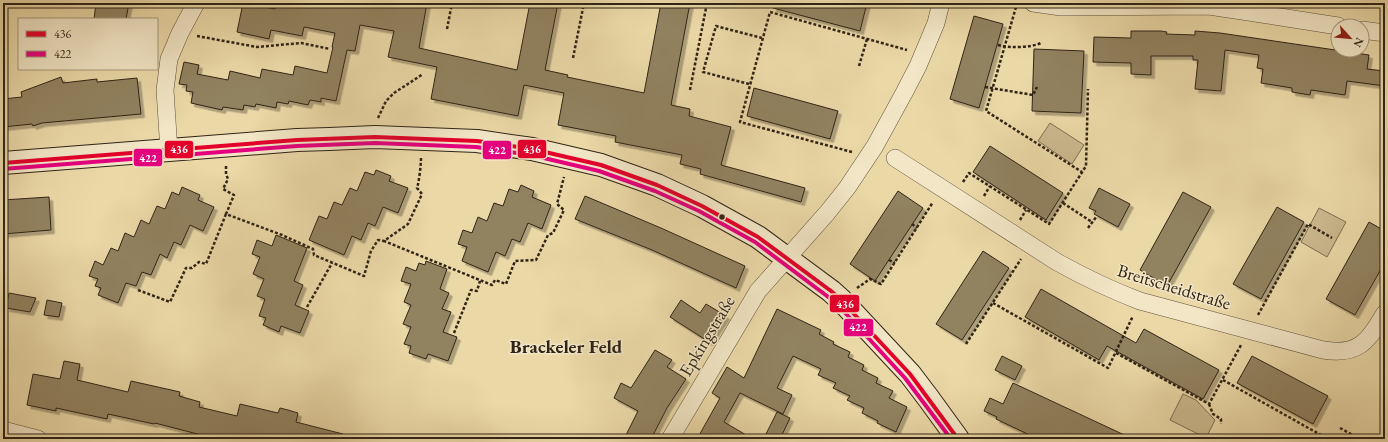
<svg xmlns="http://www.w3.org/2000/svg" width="1388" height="442" viewBox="0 0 1388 442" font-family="'EB Garamond',serif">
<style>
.green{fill:#cbb98e;stroke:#7d6e52}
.building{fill:#918261;stroke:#2f2415;filter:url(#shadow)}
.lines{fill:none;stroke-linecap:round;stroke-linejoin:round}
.street-casing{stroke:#5e513a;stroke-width:18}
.secondary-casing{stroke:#2f2415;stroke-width:24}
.path{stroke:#2f2415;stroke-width:2.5;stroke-dasharray:3 2;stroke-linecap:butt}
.street{stroke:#f2e6c6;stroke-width:17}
.secondary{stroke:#f2e6c6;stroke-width:22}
.bus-1-casing{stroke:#f2e6c6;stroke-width:7}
.bus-2-casing{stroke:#f2e6c6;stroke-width:7}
.bus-1{stroke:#e4002b;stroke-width:4}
.bus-2{stroke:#e5007d;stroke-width:4}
.bus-dot{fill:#2f2415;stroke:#f2e6c6;stroke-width:1.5}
.labels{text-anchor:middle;stroke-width:3;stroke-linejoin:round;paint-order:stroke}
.street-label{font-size:18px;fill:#2f2415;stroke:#f2e6c6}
.neighbourhood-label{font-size:19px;font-weight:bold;fill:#2f2415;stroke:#f2e6c6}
.line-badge{stroke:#f2e6c6;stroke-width:1.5}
.badge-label{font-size:11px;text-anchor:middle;font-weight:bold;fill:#fff}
</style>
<defs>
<filter id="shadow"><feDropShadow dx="3.5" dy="3.5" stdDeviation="0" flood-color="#0004"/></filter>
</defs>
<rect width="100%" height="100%" fill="#ebd8a7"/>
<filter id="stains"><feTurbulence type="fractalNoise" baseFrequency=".005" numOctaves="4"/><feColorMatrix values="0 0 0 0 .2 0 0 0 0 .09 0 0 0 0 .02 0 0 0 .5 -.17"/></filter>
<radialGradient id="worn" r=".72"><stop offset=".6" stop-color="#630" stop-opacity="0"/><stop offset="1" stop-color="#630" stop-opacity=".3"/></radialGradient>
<!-- green -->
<g class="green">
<polygon points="1050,123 1084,145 1072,164 1038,141"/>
<polygon points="1319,208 1346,222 1327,257 1301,242"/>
<polygon points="1183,394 1196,400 1215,420 1206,438 1170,420"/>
</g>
<!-- building -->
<g class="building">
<polygon points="96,3 129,3 126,19 94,19"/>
<polygon points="243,3 275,9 277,3 290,3 308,7 309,3 427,3 419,48 517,70 530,3 558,3 545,70 568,75 567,77 644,93 661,3 690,3 671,105 690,109 689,116 731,127 721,165 805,188 801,202 700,174 701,169 680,164 682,155 615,142 616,136 558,125 564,93 524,85 518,116 431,99 437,67 388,57 394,31 360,25 355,51 347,50 336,101 321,98 321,102 310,100 308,105 289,101 288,104 277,102 276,108 256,104 255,107 244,105 243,110 223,107 222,110 191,103 193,92 186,91 187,85 179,84 184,62 199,65 197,74 228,80 230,71 260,78 262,69 293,75 295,66 327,73 333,47 332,47 335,33 304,27 302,36 271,30 269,39 237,32"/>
<polygon points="774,3 867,3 860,31 773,8"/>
<polygon points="974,16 1003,24 979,108 950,99"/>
<polygon points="1131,31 1161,31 1167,32 1166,34 1195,35 1195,31 1220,33 1369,55 1367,69 1385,71 1385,86 1347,81 1345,95 1311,90 1310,95 1292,92 1292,88 1261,83 1263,69 1257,68 1259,55 1225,50 1221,91 1195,89 1198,60 1193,60 1193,56 1151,56 1151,75 1131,74 1131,63 1093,62 1094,37 1131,38"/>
<polygon points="1034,49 1084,51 1081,113 1032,111"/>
<polygon points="61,77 63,83 97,79 97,82 137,78 141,114 42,123 33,126 32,124 3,127 3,99 22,97 21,92"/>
<polygon points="754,88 838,111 830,139 747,116"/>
<polygon points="990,146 1063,193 1046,220 973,172"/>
<polygon points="376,170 391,176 389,181 408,188 398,213 383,207 375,226 368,223 361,240 352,236 344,255 309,240 319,216 327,219 334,202 342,205 350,188 357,191 365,172 374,175"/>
<polygon points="521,185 534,191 532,197 551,205 542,229 528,223 520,242 512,239 505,256 496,252 488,272 462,261 467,247 458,244 463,230 472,233 478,217 487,221 494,203 503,206 509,189 518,192"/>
<polygon points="182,187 200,195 198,200 214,207 203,231 190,225 181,245 174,242 167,258 160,254 151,275 142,272 136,286 126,283 118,303 98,295 101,288 95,286 98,279 89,276 95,261 103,265 111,248 118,251 125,233 134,237 141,220 149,224 157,206 165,209 172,192 179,195"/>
<polygon points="1099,188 1130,204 1118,227 1094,214 1096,211 1089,208"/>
<polygon points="898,191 923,208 875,281 850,264"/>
<polygon points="1183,192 1211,207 1167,286 1140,270"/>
<polygon points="585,196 661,228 745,266 736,288 652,250 575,219"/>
<polygon points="49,197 51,230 3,234 3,200"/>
<polygon points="1277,207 1304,222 1261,299 1233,284"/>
<polygon points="1369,222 1385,231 1385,262 1355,315 1326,299"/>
<polygon points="276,235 307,248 294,281 303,285 295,305 309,311 300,333 281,326 279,332 263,325 266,318 259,316 265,299 257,296 264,279 253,274 260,257 252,254 257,240 272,246"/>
<polygon points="983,251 1009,268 962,340 936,324"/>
<polygon points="426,261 447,269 440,289 449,293 442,309 451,312 443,332 457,337 448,361 428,354 426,359 409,353 411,346 404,344 411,327 403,324 411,305 404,302 411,284 401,281 406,267 416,271 419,263 425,265"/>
<polygon points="1041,289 1136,343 1144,329 1219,370 1203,399 1107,346 1099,360 1025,317"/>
<polygon points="9,293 36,298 30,312 6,308"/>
<polygon points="47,300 62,303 59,317 44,315"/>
<polygon points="681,300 700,313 706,304 726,316 709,342 670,317"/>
<polygon points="777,309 821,330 819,334 834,342 833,344 850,352 848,357 864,365 862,370 878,378 876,383 893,391 889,398 907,407 896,432 877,423 878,421 862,413 864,408 847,400 850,396 833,388 836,383 818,375 821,369 793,356 777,388 792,395 783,414 740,393 724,422 753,439 697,439 720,398 712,393 727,367 744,378"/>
<polygon points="655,350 672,360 667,367 686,379 667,408 651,439 634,439 626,435 638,411 614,398 621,383 631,388"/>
<polygon points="1002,356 1022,366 1015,380 995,370"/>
<polygon points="1252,356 1328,396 1313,424 1237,383"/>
<polygon points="64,361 80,364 77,380 128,392 131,381 180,392 179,396 200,402 199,407 237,416 240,404 278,413 280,408 288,410 298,413 296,422 343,434 342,439 209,439 209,437 155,423 154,424 108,414 107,419 56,408 56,411 27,405 33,374 60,379"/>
<polygon points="1013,383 1133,439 1038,439 996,419 997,417 984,411 990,398 1003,404"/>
<polygon points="777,412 790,418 780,439 776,439 766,434"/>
</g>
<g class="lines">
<defs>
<g id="street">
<polyline points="1033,3 1061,7 1209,6 1338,26"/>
<polyline points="1362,30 1385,33"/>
<polyline points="169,151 165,90 169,59 180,33 196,3"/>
<path d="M895 158 1057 262C1084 277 1111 290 1140 301L1323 350C1359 356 1368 341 1385 313"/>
<polyline points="3,430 38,439"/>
<polyline points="670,439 758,291 827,213 847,188 875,146 904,93 918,66 936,23 941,3"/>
</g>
<polyline id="secondary" points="3,163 297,140 329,139 375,137 477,141 532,149 601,165 657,185 702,206 758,237 831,291 841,300 910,374 929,399 958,439"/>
</defs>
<!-- street casing -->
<use href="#street" class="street-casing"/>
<!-- secondary casing -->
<use href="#secondary" class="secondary-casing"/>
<!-- path -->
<g class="path">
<polyline points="1016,7 986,111 1082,172"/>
<polyline points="447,29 452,3"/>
<polyline points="197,36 257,47 301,43 330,49"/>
<path d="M998 45C1009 48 1030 48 1041 43"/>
<polyline points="573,58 584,3"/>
<polyline points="859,66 867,39"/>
<polyline points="749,84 703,72 716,26 762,38"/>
<polyline points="985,87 1033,95 1037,87"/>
<polyline points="690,90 707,3"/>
<polyline points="378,118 386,101 394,93 423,74"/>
<polyline points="852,152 740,122 770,12 907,50"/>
<path d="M421 158C421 165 419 182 417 188L422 194 408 224 384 241 492 285 495 280 506 284 515 261 536 260 548 235 553 233 564 210 557 204 564 177"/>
<polyline points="226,166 226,174 228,179 223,189 234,195 226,214 282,235 313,249 314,255 364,276 371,251 378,240 384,241"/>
<polyline points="963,182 969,173 1049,224 1086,166 1088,89"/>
<polyline points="984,196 990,186"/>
<polyline points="1063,203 1092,222"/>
<polyline points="1020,220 1026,210"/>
<polyline points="912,224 917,228"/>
<polyline points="1088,228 1097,216"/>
<polyline points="889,260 895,263"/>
<polyline points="857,288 870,279 881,284 933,202"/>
<polyline points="138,290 170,302 186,268 192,268 199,262 206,264 226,214"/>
<polyline points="993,303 1108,368 1133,316"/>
<polyline points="307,307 332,263"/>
<polyline points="1258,315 1308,224 1332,238"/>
<polyline points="454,333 471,290 477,291 480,281"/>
<polyline points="966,344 1021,259"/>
<polyline points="1116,353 1209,404 1241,345"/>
<polyline points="1223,380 1328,439"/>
<polyline points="1209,404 1213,414 1221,419 1221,424"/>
<polyline points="1340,428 1360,439"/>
</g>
<!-- street -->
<use href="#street" class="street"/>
<!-- secondary -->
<use href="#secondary" class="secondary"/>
<defs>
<polyline id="bus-1" points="3,163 297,140 375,137 477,141 532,149 601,165 657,185 702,206 758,237 831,291 841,300 910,374 958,439"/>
<polyline id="bus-2" points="3,169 297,146 375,143 476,147 531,155 599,171 655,191 699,211 755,242 827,296 837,304 905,378 951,439"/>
</defs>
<!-- bus-1 casing -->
<use href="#bus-1" class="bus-1-casing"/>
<!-- bus-2 casing -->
<use href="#bus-2" class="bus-2-casing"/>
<!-- bus-1 -->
<use href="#bus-1" class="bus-1"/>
<!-- bus-2 -->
<use href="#bus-2" class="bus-2"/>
</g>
<!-- markers -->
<circle class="bus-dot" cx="722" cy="217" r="3.5"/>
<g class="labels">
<!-- street labels -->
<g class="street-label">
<text transform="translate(1174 287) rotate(17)" y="6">Breitscheidstraße</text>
<text transform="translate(707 336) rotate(-59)" y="6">Epkingstraße</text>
</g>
<!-- neighbourhood labels -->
<g class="neighbourhood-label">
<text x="566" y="353">Brackeler Feld</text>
</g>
</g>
<g class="line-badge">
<rect x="517" y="139" width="30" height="20" rx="4" fill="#e4002b"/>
<rect x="164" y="140" width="30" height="19" rx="4" fill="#e4002b"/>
<rect x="482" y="140" width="30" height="20" rx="4" fill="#e5007d"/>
<rect x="133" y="148" width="30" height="19" rx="4" fill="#e5007d"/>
<rect x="829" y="294" width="31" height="19" rx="4" fill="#e4002b"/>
<rect x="843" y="318" width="31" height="19" rx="4" fill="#e5007d"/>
</g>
<g class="badge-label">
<text x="532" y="153">436</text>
<text x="179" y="153">436</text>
<text x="497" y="154">422</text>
<text x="148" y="162">422</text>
<text x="845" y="308">436</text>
<text x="858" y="331">422</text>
</g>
<!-- margin -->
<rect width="1388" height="442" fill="none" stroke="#ebd8a7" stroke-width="16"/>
<rect x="4" y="4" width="1380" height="434" fill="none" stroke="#2f2415" stroke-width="2"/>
<rect x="8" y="8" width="1372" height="426" fill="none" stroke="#2f2415"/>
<!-- legend -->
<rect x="18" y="18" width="140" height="52" fill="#f2e6c6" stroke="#a4987f"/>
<rect x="26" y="31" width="20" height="6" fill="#e4002b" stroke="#a4987f"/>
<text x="54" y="38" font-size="12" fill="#2f2415">436</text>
<rect x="26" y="51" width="20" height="6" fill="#e5007d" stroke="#a4987f"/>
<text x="54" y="58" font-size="12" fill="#2f2415">422</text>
<!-- north arrow -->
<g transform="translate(1350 38) rotate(117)"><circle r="19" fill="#f2e6c6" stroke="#a4987f"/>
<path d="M0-3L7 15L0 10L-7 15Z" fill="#8f2418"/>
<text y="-6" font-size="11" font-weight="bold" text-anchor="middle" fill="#2f2415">N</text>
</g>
<rect width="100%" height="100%" filter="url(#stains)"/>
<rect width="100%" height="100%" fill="url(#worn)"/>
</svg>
